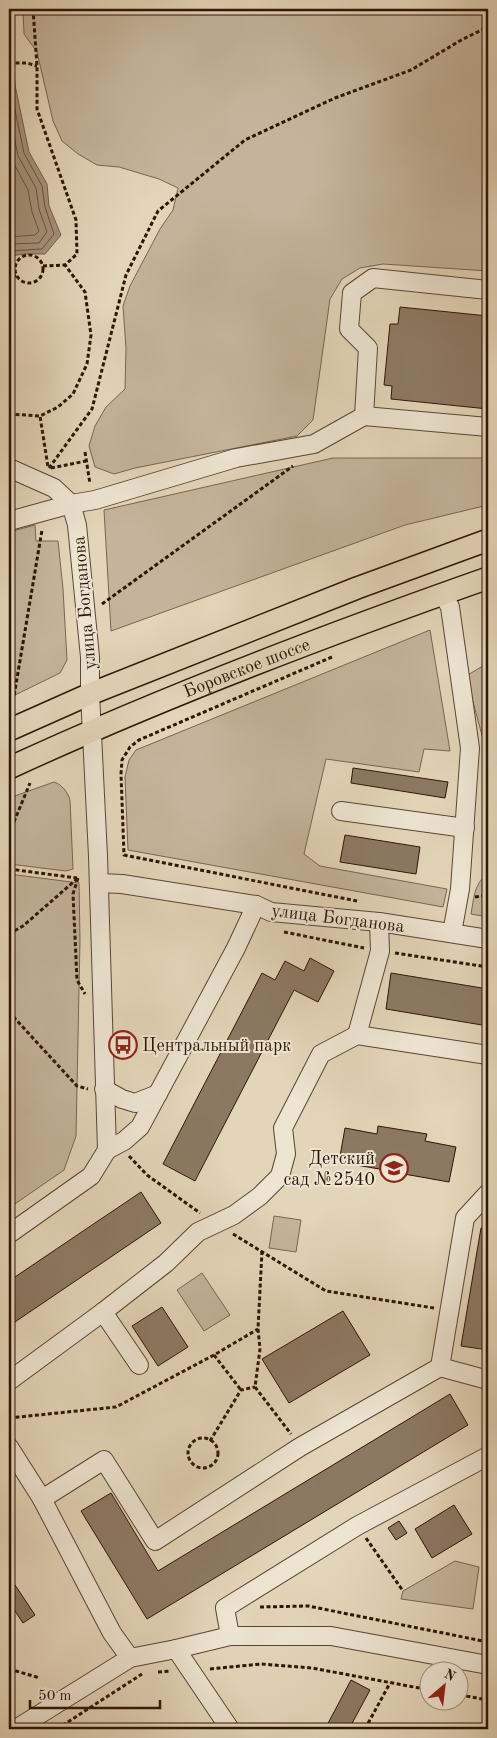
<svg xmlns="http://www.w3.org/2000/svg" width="497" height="1738" viewBox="0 0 497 1738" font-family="'Old Standard TT',serif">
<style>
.green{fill:#c4b49b;stroke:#786450}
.water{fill:#a5947c;stroke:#75614d}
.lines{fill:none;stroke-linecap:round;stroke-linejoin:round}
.shore{stroke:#695441;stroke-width:1}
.building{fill:#8c7963;stroke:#2d1506}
.minor-casing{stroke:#5a4533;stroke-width:20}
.major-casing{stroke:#2d1506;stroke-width:24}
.path{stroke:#2d1506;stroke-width:3;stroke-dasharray:4 2.5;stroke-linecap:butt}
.minor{stroke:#ede4d2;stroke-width:18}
.major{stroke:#e3d5b9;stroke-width:21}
.labels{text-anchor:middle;stroke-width:4;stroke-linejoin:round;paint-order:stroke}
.street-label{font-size:18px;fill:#2d1506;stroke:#ede4d2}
.poi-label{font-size:18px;fill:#2d1506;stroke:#ede4d2;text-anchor:start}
</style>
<rect width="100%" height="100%" fill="#e3d5b9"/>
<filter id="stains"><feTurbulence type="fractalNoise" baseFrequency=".004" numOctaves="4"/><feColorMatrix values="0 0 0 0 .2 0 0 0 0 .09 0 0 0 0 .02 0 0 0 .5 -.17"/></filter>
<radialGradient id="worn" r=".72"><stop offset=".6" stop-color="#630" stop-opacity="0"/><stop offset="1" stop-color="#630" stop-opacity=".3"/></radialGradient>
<!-- green -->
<g class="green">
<polygon points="23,9 488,9 488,271 383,264 360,268 342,279 330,299 313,420 297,436 135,468 114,474 95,467 89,446 95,426 106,407 125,389 126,348 123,306 130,286 160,229 173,210 178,188 159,179 119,167 97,165 78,154 62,141 53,121 37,52 24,34"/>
<polygon points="333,458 488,458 488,505 405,525 111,631 104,510"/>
<polygon points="35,525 36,541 58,541 63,589 67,660 60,673 9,698 9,532"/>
<polygon points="430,630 450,751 424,749 419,772 326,759 304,854 320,866 447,889 443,907 128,850 125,777 129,760 136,750"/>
<polygon points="488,663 488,751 486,750 466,676"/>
<path d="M54 782C61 784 68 792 70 800L73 869 66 871 9 864V798Z"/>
<polygon points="9,874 79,883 80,939 76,1136 64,1170 9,1208"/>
<path d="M488 874V917L471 914C474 898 474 883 488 874Z"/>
<polygon points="274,1216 301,1220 296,1252 269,1248"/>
<polygon points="202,1273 230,1315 204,1331 177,1290"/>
<polygon points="455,1561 479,1567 473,1609 401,1599 403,1591"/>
</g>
<!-- water -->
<polygon class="water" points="9,9 15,85 29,152 47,184 49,206 61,235 45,254 26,254 9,256"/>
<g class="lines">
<!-- shore -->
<g class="shore">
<polyline points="9,68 10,86 24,153 42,186 45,207 54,234 42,249 9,251"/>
<polyline points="9,110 18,156 36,188 39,209 47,232 39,243 9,244"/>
<polyline points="9,147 12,160 28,190 32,212 39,231 35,235 9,237"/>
</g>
</g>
<!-- building -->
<g class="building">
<polygon points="400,307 488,316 488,409 391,399 392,386 384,385 390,324 398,324"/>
<polygon points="353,768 448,782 445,798 351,783"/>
<polygon points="345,835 420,847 416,874 340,862"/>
<polygon points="310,958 334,971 318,1002 294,990 195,1181 163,1164 262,973 275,980 285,961 304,971"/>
<polygon points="391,973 488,989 488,1026 386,1009"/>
<polygon points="378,1126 427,1134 425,1141 456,1147 449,1182 404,1174 402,1180 384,1177 385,1170 339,1162 345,1128 377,1134"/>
<polygon points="141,1192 161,1223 9,1326 9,1281"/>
<polygon points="481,1228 488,1229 488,1350 461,1346"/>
<polygon points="162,1307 188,1347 158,1366 132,1326"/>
<polygon points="343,1311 370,1355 289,1403 262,1359"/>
<polygon points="450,1394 468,1425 147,1619 81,1511 111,1493 158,1571"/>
<polygon points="454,1505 472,1534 432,1558 415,1529"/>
<polygon points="399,1521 407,1533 396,1540 388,1528"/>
<polygon points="9,1576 35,1615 23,1623 9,1602"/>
<polygon points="351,1680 370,1690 349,1729 325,1729"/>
</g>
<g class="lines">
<defs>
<g id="minor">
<polyline points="364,416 368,348 349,329 352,293 373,278 488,290"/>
<polyline points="9,468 54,488 71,504 77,525 90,657 90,694 98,856 107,1150 91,1176 9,1234"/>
<polyline points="9,521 71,504 95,500 236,458 314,444 364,416 488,427"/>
<polyline points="443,594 450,607 470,748 460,889 452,933"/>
<polyline points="341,811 465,828"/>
<polyline points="99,883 122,884 256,905 271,912 379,922 488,939"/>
<polyline points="357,1035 380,951 379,922"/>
<polyline points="104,1089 122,1099 135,1103 158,1094"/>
<polyline points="107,1150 124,1141 140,1127 236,948 256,905"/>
<polyline points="488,1193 465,1218 440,1367 488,1380"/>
<polyline points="103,1312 139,1365"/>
<polyline points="9,1381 103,1312 166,1263 198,1232 234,1215 260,1196 280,1176 286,1154 283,1128 321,1054 357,1035 488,1055"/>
<polyline points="9,1447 42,1499"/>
<polyline points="230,1636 331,1636 488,1665"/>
<polyline points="176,1649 230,1729"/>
<polyline points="130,1658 112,1633 42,1499 104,1460 155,1541 300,1447 440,1367"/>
<polyline points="16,1729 130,1658 176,1649 230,1636 225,1608 357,1526 488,1456"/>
</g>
<g id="major">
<polyline points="9,730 90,694 357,588 488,540"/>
<path id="s1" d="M9 768C165 696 326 635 488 578"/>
</g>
</defs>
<!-- minor casing -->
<use href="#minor" class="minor-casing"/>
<!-- major casing -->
<use href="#major" class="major-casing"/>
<!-- path -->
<g class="path">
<polyline points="33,9 37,66 37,109 76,220 77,254 65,265 85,292 91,335 87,364 73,394 58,407 40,416 48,467"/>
<polyline points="9,63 27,63 37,66"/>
<circle cx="29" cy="269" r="14"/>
<polyline points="43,266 65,265"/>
<polyline points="9,269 15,270"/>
<polyline points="9,280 16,275"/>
<polyline points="9,414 40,416"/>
<polyline points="85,452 90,484"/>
<polyline points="49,468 92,409 126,275 158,211 245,140 335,98 411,70 463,39 488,27"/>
<polyline points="51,468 86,461"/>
<polyline points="102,604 293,466"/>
<polyline points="332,657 139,740 130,747 122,760 121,774 124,855 357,901"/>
<polyline points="12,708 42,530"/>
<polyline points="9,834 30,783"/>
<polyline points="9,869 77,878"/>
<polyline points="78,878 73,894 77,980 85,994"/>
<polyline points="475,897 488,895"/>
<polyline points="284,932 364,948"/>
<polyline points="9,934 23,926 78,878"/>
<polyline points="395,953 488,967"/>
<polyline points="9,1012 77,1086 88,1089"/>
<polyline points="129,1156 147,1175 200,1213"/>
<polyline points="233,1234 326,1291 434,1308"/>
<polyline points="262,1251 258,1329 260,1349 255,1387 291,1434"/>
<polyline points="214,1355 241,1390"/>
<polyline points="9,1418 116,1407 214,1355 258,1329"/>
<circle cx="203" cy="1453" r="15"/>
<polyline points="210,1441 241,1390 255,1387"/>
<polyline points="366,1538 403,1591"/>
<polyline points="260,1607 308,1606 488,1642"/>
<polyline points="9,1669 40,1678"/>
<polyline points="210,1669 261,1664 312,1668 430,1690"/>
<polyline points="158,1672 171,1671"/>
<polyline points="460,1695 488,1700"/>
<polyline points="57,1729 142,1674"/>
<polyline points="365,1729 390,1683"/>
</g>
<!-- minor -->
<use href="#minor" class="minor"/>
<!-- major -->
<use href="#major" class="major"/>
</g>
<!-- icons -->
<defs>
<symbol id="bus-ring" viewBox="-11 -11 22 22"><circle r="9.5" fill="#ede4d2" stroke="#8f2418" stroke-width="1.5"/><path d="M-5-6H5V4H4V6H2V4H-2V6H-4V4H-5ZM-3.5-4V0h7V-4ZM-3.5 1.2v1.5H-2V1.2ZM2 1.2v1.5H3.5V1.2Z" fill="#8f2418"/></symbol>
<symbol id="school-ring" viewBox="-11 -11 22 22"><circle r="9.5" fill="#ede4d2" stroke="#8f2418" stroke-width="1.5"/><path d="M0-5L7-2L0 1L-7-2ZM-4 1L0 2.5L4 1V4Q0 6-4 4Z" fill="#8f2418"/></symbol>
</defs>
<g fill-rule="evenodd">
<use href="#bus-ring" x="107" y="1029" width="32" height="32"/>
<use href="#school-ring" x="378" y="1152" width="32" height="32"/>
</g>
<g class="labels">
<!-- street labels -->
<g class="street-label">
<text transform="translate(84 603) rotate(-95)" y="6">улица Богданова</text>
<text dy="6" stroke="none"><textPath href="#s1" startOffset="258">Боровское шоссе</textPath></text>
<text transform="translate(338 918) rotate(7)" y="6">улица Богданова</text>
</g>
<!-- poi labels -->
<g class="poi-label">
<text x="142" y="1051">Центральный парк</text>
<text x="375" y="1164" text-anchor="end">Детский<tspan x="375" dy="21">сад №2540</tspan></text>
</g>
</g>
<!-- margin -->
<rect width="497" height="1738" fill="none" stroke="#e3d5b9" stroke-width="30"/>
<rect x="10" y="10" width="477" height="1718" fill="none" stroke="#2d1506" stroke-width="2.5"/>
<rect x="15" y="15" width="467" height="1708" fill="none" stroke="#2d1506"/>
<!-- north arrow -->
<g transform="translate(444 1686) rotate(28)"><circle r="24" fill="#ede4d2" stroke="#a09180"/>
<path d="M0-4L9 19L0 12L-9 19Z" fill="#8f2418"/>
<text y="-8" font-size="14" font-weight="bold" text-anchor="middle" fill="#2d1506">N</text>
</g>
<!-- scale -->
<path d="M30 1700v8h130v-8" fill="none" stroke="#2d1506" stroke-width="2.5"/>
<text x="38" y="1700" font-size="15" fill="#2d1506" stroke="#ede4d2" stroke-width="4" paint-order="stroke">50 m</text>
<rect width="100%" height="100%" filter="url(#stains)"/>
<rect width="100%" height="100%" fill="url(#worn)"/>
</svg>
